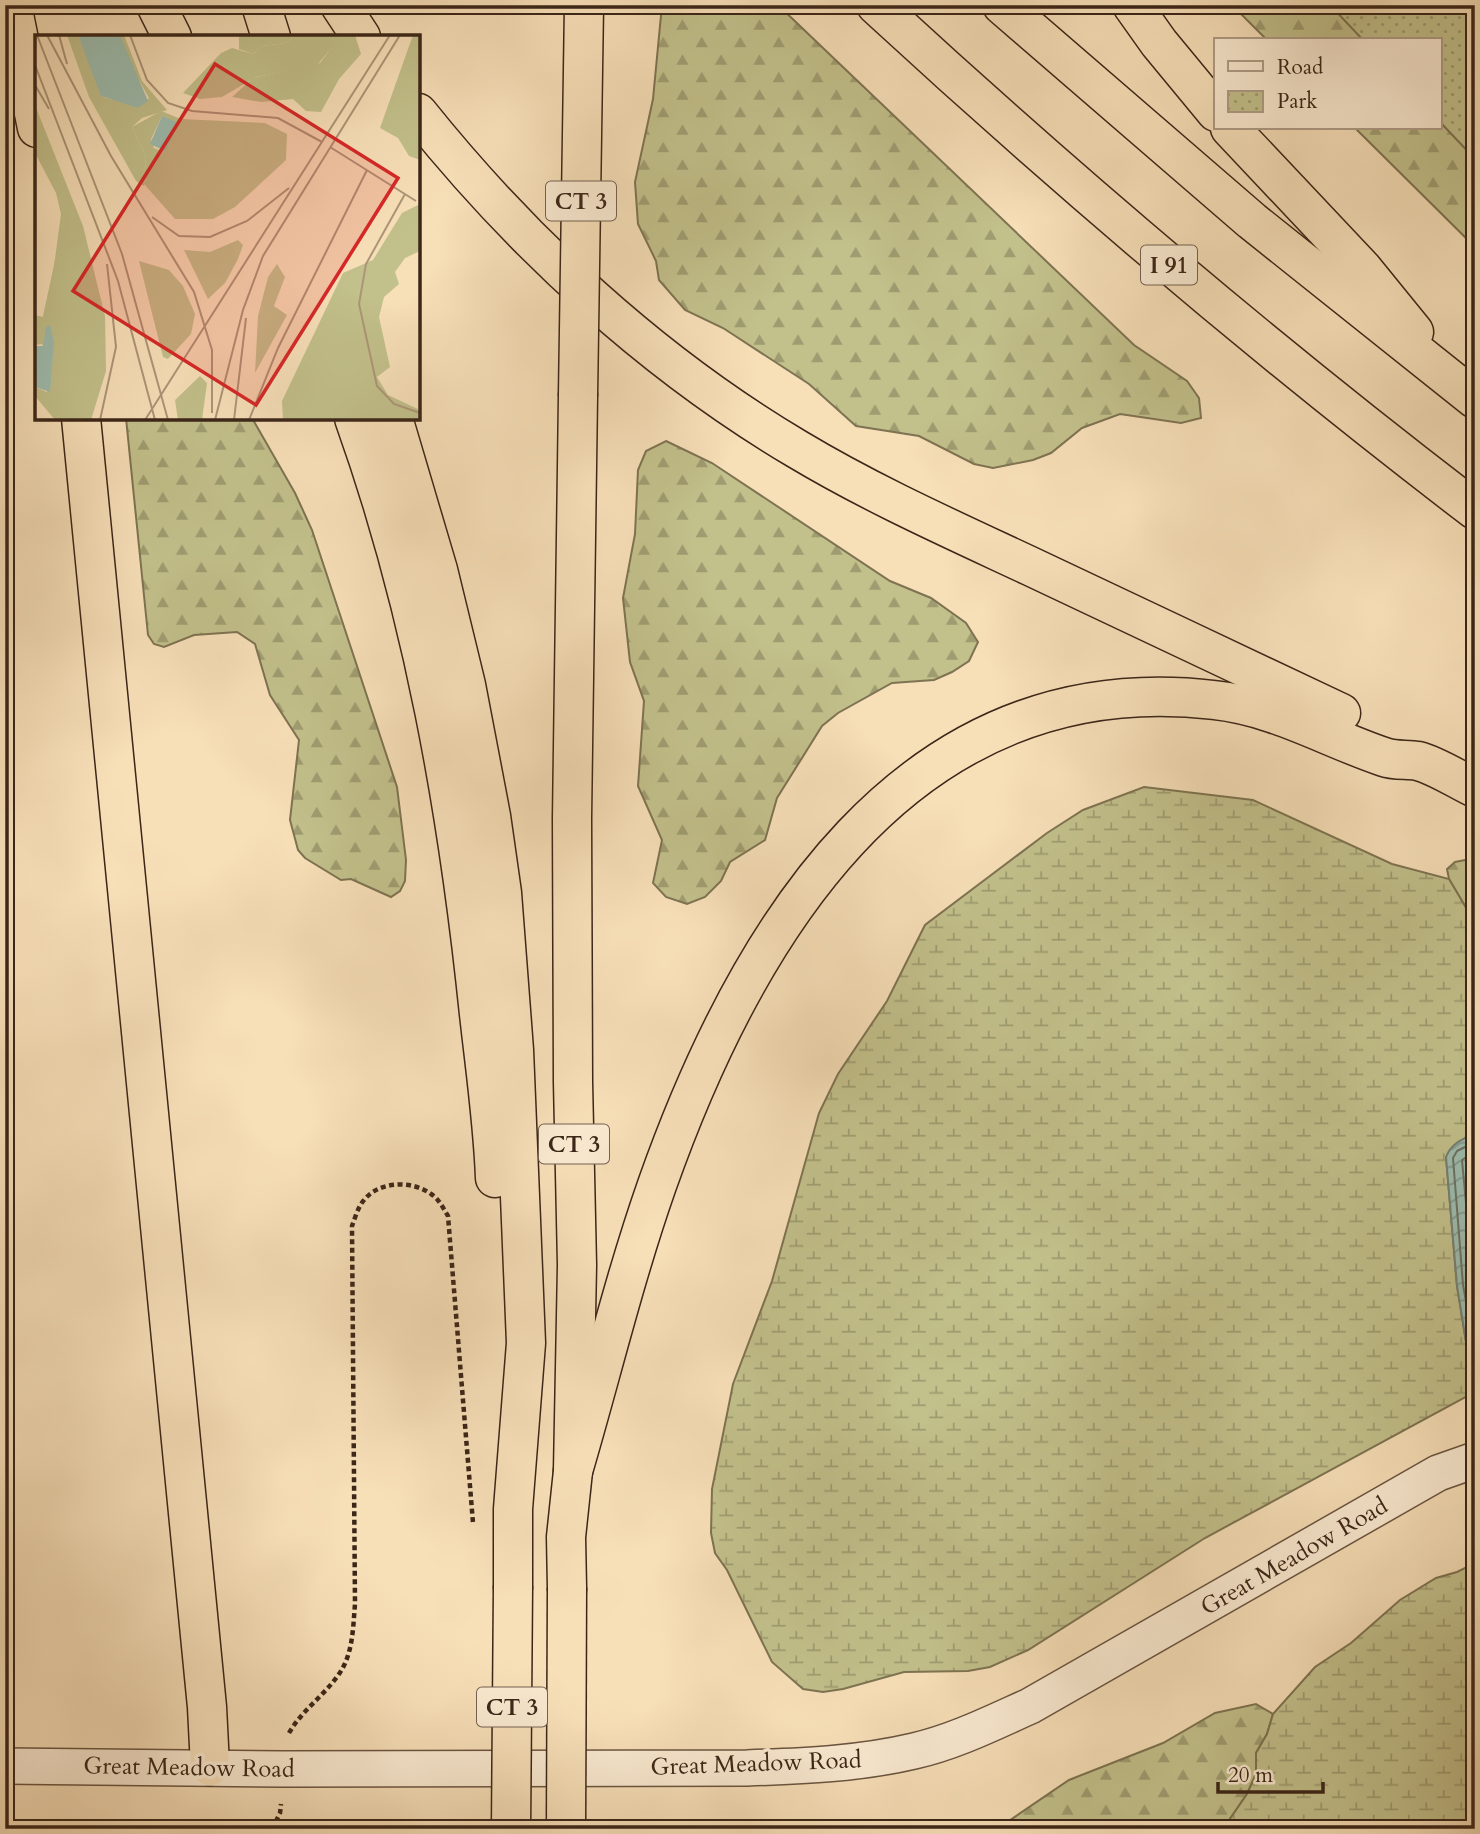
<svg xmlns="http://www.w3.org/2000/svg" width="1480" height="1834" viewBox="0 0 1480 1834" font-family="Cardo,serif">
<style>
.forest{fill:url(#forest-firs);stroke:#7e7352;stroke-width:2}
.wetland{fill:url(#wetland-marsh);stroke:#7e7352;stroke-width:2}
.park{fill:url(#park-dots);stroke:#7e7352;stroke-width:2}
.water{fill:url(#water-waves);stroke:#768173;stroke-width:2}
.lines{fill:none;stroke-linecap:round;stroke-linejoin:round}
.shore{stroke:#6c7264;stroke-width:2}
.minor-casing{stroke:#6a5440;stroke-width:38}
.highway-casing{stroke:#3b2618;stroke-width:41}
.path{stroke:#3b2618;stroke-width:4.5;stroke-dasharray:5 3.5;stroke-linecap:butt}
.minor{stroke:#faead1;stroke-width:35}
.highway{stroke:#f7dfb8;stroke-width:38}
.highway-bridge-casing{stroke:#3b2618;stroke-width:41;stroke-linecap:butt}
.highway-bridge{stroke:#f7dfb8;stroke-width:38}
.labels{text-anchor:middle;stroke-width:7;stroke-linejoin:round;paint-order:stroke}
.shield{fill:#faead1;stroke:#746150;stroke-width:2}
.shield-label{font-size:23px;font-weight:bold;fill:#3b2618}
.street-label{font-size:24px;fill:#3b2618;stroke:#faead1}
.inset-road{fill:none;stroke:#ac9578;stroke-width:2}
.view{fill:#d62828;fill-opacity:0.15;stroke:#d62828;stroke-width:3.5}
.inset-edge{fill:none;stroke:#3b2618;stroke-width:3.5}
</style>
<defs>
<pattern id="forest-firs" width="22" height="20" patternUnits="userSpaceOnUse" patternTransform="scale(1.75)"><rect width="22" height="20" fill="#c2c08b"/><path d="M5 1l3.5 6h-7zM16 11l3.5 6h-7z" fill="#9f9c71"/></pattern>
<pattern id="wetland-marsh" width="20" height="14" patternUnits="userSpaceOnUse" patternTransform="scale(1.75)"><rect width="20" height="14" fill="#c2c08b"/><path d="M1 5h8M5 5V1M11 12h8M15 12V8" fill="none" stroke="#9f9c71"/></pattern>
<pattern id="park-dots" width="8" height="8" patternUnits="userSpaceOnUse" patternTransform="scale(1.75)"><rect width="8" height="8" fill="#c2c08b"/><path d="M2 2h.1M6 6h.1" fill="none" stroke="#9f9c71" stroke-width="1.8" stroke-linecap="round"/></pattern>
<pattern id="water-waves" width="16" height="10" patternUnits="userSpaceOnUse" patternTransform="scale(1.75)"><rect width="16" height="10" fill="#9dbdaf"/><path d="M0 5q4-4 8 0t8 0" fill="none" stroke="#81998d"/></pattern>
</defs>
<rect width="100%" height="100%" fill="#f7dfb8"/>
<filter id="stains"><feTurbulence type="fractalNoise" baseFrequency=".00286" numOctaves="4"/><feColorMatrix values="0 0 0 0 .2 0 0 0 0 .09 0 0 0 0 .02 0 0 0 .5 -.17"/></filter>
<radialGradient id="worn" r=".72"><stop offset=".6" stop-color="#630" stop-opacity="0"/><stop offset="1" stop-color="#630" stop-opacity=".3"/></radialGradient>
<!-- forest -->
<g class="forest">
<polygon points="662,5 778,5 1134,345 1187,381 1199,398 1201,418 1181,423 1120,414 1082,428 1051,453 1033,460 993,468 974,464 919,436 856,426 809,384 723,328 685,310 659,280 656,261 638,224 635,182 653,99"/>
<polygon points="1232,5 1475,5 1475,247 1355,128 1440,128 1440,40 1267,40"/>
<polygon points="126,418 252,418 295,493 312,530 397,787 406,860 405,881 400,891 391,897 351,879 341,880 305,858 298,850 290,820 299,740 270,695 255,644 237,632 194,635 164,647 154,644 148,635"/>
<polygon points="666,441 712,463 890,581 931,598 966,623 978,642 969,661 952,672 934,680 892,683 838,713 822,726 777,798 765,840 730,862 721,881 705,897 687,904 666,897 653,883 662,840 638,786 644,701 630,662 623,598 635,534 638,470 646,451"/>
<polygon points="1465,860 1475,861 1475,923 1449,879 1447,869 1455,862"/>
<polygon points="1256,1704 1273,1714 1267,1734 1256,1753 1256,1774 1247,1794 1223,1829 997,1829 1069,1780 1163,1743 1215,1713"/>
</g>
<!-- wetland -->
<g class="wetland">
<polygon points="1144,787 1253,800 1392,864 1449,879 1475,923 1475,1135 1466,1137 1446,1157 1457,1286 1467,1348 1470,1357 1475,1360 1475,1392 1205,1538 1028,1650 990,1667 968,1671 904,1672 843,1689 823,1692 803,1689 772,1662 727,1570 715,1553 711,1533 712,1489 733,1384 772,1281 819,1113 838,1074 887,1001 925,925 1047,833 1083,810"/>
<polygon points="1475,1563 1475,1829 1223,1829 1247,1794 1256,1774 1256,1753 1267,1734 1273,1714 1315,1667 1351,1643 1400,1600 1436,1578 1457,1572"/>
</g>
<!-- park -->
<polygon class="park" points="1330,5 1475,5 1475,159 1440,122 1440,40 1363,40"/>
<!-- water -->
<path class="water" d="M1475 1135V1360L1468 1354 1457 1286 1446 1157C1451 1144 1462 1138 1475 1135Z"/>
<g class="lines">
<!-- shore -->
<g class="shore">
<polyline points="1475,1142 1457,1151 1453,1158 1463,1285 1475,1350"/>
<polyline points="1475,1151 1462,1160 1475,1300"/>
</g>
<defs>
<path id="minor" d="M5 1766 284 1769 747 1768C803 1766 859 1764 914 1751 954 1742 992 1723 1030 1706L1438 1473 1475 1460"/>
<g id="highway">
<polyline points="12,5 37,128"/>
<polyline points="156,5 172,37"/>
<polyline points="261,5 271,37"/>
<polyline points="340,5 361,37"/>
<path d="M876 5C1068 182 1267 351 1475 510"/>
<polyline points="1002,5 1252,221 1475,399"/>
<polyline points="1132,5 1159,43 1216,112"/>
<path d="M418 113C523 244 652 363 797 449 872 494 953 530 1032 567 1135 616 1238 664 1341 713"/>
<polyline points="1230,128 1362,268 1414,332"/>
<polyline points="81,418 207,1707 210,1766"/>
<path d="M354 418C423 611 458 811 479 1014 485 1068 493 1123 495 1178"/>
<polyline points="393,418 438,570 466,685 491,816 502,893 514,1050 526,1343 513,1509 513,1586"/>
<path d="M573 1471C601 1376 624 1279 657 1185 746 933 906 664 1214 700 1277 707 1325 737 1384 757 1395 761 1407 759 1418 761 1435 765 1458 780 1475 788"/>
<polyline points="567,1588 566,1537 573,1471 577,1265 573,1082 572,818 578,396"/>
</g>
</defs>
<!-- minor casing -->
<use href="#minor" class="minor-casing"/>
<!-- highway casing -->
<use href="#highway" class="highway-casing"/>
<!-- path -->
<g class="path">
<path d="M289 1733C302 1710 324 1696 339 1674 353 1654 353 1628 355 1604L352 1226C355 1218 358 1207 364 1200 379 1181 412 1180 431 1194 439 1199 443 1208 448 1216L473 1523"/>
<polyline points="272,1829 280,1813 281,1804"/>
</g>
<!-- minor -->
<use href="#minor" class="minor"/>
<!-- highway -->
<use href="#highway" class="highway"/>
<defs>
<g id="highway-bridge">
<polyline points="578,396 584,5"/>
<polyline points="511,1829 513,1586"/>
<polyline points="566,1829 567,1588"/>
</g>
</defs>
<!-- highway-bridge casing -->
<use href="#highway-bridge" class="highway-bridge-casing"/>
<!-- highway-bridge -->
<use href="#highway-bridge" class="highway-bridge"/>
</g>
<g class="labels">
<!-- shield labels -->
<g class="shield">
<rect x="546" y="181.5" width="70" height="39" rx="5"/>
<rect x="1141" y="245.5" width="56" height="39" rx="5"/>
<rect x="539" y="1124.5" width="70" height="39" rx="5"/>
<rect x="477" y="1687.5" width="70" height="39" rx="5"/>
</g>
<g class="shield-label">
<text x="581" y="209">CT 3</text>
<text x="1169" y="273">I 91</text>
<text x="574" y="1152">CT 3</text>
<text x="512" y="1715">CT 3</text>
</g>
<!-- street labels -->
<g class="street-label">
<text transform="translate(1294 1556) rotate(-30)" y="8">Great Meadow Road</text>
<text transform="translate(756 1763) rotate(-2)" y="8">Great Meadow Road</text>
<text transform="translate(189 1767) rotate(1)" y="8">Great Meadow Road</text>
</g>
</g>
<!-- overview -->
<g transform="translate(35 35)">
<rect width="385" height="385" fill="#f7dfb8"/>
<path d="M32 0H43L68 62 104 72 114 63 90 20 85 0H89L107 46 132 75 107 83 97 92 111 122 109 151 101 146 54 62ZM260 0 251 8 227 11 218 19 204 14V0ZM378 0H385V125L374 121 363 103 345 93ZM305 2 320 0 326 19 304 44 286 77 271 76 258 64 226 67 197 62 218 43 285 28ZM0 70 48 191 70 281 71 336 56 385H20L0 361V352L12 357 17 328 19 307 0 310V280L12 283 26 179 21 158 0 118ZM385 169V216L370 223 360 237 364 249 349 262 344 282 355 332 342 342 353 360 385 375V385H248L247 366 308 238 338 225 367 178ZM203 205 208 210 203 224 190 248 173 264 149 215 175 217ZM104 226 134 235 148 251 160 279 156 299 133 324 128 322ZM242 229 250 242 239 271 252 280 220 338 223 281 233 242ZM165 341 172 348 167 385H143L140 365Z" fill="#c2c08b"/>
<path d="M260 0H308L282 30 221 42 187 62 165 64 148 58 186 18 197 13 218 19 227 11 251 8ZM126 76 146 84 230 88 252 99 251 125 200 172 178 184H140L109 149 111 122 97 92ZM127 81 144 89 127 116 119 113 116 104Z" fill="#c2c08b" fill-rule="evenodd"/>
<path d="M30 179 49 230 60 287 38 350 3 304ZM311 287 344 385H250L297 292Z" fill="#c2c08b"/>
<path d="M43 0H85L113 66 103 73 66 61ZM127 81 144 88 130 116 115 109ZM15 290 19 307 15 357 0 352V311H8L11 292Z" fill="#9dbdaf"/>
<path class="inset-road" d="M2 0 87 219 133 385M12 0 76 121 159 257 177 315V378M24 0 32 29M95 0 112 45 133 68 157 76 243 83 287 107M0 30 83 246 120 385M0 50 14 74M295 112 381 166M370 159 331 229 324 269 342 351 359 369 385 378M117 182 144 201 175 202 212 186 254 153M65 385 81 312 72 229M110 385 355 0M180 385 208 275 228 221 365 0M199 385 211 283M214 385 243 313 332 135"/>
<path class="view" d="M180 29 363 143 221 370 38 256Z"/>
<rect width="385" height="385" class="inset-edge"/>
</g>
<!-- margin -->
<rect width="1480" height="1834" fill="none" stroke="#f7dfb8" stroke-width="28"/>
<rect x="7" y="7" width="1466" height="1820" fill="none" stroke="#3b2618" stroke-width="3.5"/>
<rect x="14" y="14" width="1452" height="1806" fill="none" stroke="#3b2618" stroke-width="2"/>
<!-- legend -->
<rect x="1214" y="38" width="228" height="91" fill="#faead1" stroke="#ae9c87" stroke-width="2"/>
<rect x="1228" y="61" width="35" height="10" fill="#faead1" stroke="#ae9c87" stroke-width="2"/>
<text x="1277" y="74" font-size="21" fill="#3b2618">Road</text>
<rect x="1228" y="91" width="35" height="21" fill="url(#park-dots)" stroke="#ae9c87" stroke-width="2"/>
<text x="1277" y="108" font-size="21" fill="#3b2618">Park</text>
<!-- scale -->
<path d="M1218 1782v10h105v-10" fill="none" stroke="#3b2618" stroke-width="3.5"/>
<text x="1228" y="1782" font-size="21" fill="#3b2618" stroke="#faead1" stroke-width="5" paint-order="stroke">20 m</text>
<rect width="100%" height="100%" filter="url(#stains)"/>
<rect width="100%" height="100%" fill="url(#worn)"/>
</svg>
